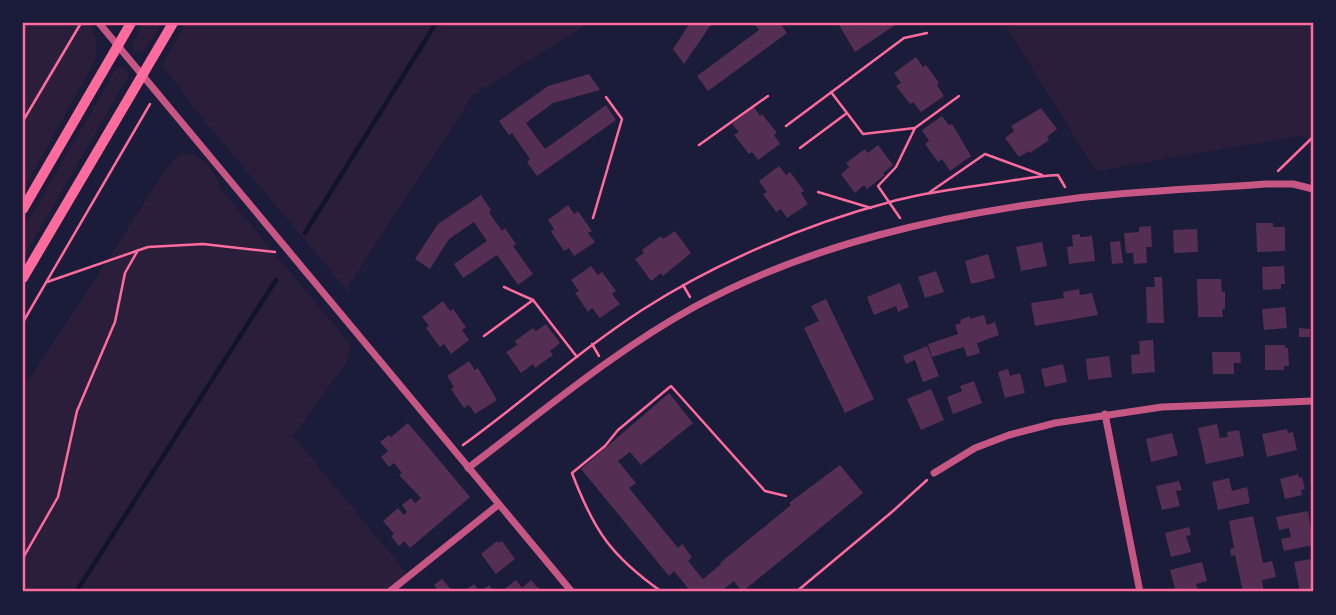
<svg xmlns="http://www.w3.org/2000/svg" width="1336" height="615" viewBox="0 0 1336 615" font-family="'Exo 2',sans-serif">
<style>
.green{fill:#2a1e3b}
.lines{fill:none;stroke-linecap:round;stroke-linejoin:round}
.stream{stroke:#12122b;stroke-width:4.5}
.building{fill:#542f53}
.path{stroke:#ff6b9d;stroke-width:2.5}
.minor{stroke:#c65784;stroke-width:7}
.primary{stroke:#ff6b9d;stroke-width:10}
.neatline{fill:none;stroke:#ff6b9d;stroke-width:2.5}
</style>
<rect width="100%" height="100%" fill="#1b1b3a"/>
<!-- green -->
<g class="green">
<polygon points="23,23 89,23 96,39 97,57 23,190"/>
<polygon points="143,23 161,23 146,49 139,53 134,52 132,45"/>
<polygon points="186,23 590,23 473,95 349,285 349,293 194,108 162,65"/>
<polygon points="1004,23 1313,23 1313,141 1300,136 1096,171"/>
<polygon points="120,66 129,73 128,77 23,258 23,230 115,71"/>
<path d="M180 153C202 153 214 169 221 189L351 345 347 362 293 436 409 576 389 592H23V389L167 168Z"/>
</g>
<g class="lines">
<!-- stream -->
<g class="stream">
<polyline points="305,233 436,23"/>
<polyline points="76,592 276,280"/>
</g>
</g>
<!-- building -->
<g class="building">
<polygon points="690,23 712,23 684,64 673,49"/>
<polygon points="754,23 780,23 787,33 708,91 697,76 759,30"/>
<polygon points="838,23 857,23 859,26 864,23 898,23 855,52"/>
<polygon points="916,57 923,67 926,65 939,83 937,85 944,96 921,112 913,102 910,104 896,86 901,83 894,73"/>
<polygon points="589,74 600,90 553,103 526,123 545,149 606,105 616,120 537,176 527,162 530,159 512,133 509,135 499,121 548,86"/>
<polygon points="754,107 760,116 762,114 777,133 774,135 780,144 758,160 752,152 749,154 734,135 739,132 732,124"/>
<polygon points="1041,108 1057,129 1047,137 1049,140 1030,153 1029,151 1019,157 1005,138 1014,131 1011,126"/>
<polygon points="942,116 949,125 952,124 971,156 950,171 942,159 938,162 925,144 929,141 922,130"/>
<polygon points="878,145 893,165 883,173 885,175 867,189 864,185 855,193 841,174 849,167 846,163 865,149 868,153"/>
<polygon points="779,166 786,175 790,172 804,191 801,193 808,204 787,218 781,209 776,212 763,194 767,192 759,181"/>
<polygon points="481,195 491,210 489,212 502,231 505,228 516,244 513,246 533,274 518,285 497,255 463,278 454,264 487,241 474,222 449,239 430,269 415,259 438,224"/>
<polygon points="568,205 574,214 578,211 592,231 588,233 595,242 574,256 569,248 564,251 551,232 554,229 548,220"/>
<polygon points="1256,223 1273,223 1273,227 1285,227 1285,251 1257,252"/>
<polygon points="1151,226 1152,247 1146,247 1147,263 1134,264 1133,253 1126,253 1124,233 1139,232 1139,227"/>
<polygon points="1197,229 1198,252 1174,253 1173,230"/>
<polygon points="675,231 691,253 663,276 661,273 651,281 635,259 644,253 642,250 661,236 663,239"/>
<polygon points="1080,234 1080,237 1092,236 1095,261 1069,264 1067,247 1073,246 1072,235"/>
<polygon points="1120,241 1123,263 1112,264 1110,242"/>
<polygon points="1042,242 1047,266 1021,271 1016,247"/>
<polygon points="988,254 995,278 971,284 965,261"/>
<polygon points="591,266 598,275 602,272 616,291 612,294 620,304 600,318 592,308 588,312 575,293 579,291 571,280"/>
<polygon points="1284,266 1285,284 1281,284 1281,289 1263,290 1262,267"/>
<polygon points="936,271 944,292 925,298 918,277"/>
<polygon points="1154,277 1162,277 1164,323 1147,323 1146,287 1155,287"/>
<polygon points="1197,279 1221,279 1222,292 1225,292 1225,309 1222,309 1223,317 1198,317"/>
<polygon points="900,283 909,307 898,312 896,306 874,315 867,297"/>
<polygon points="1079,289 1080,295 1092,293 1098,315 1035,326 1031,303 1064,298 1063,292"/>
<polygon points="826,299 874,399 845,413 804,328 819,321 811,306"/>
<polygon points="443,301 450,311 453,309 466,327 462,330 469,340 451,354 444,344 440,347 426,328 429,326 422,317"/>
<polygon points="1285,307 1287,328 1264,330 1262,309"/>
<polygon points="984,315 987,325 995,322 999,335 977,343 980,353 967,357 964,347 932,357 928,344 958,334 955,325 961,323 960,320 970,316 970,319"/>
<polygon points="546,324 560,343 550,351 553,355 535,368 533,364 521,373 506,352 517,345 515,341 533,328 536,331"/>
<polygon points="1299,328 1310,329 1310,337 1299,337"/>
<polygon points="1153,340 1155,372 1132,374 1131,355 1140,354 1139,341"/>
<polygon points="1265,345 1285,345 1285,348 1288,348 1289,366 1284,366 1284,370 1265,370"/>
<polygon points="927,346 939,376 923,382 915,360 906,364 903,356"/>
<polygon points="1212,352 1240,352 1241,363 1234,363 1234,374 1213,374"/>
<polygon points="1109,356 1112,377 1088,380 1086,359"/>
<polygon points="469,361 475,370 478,368 497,400 475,414 469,405 464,408 451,389 454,387 447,376"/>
<polygon points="1063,364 1067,382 1045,387 1041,369"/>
<polygon points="1008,369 1010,376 1020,373 1025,393 1005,398 998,372"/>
<polygon points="974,381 982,403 953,414 947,397 962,391 960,386"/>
<polygon points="931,389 944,420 921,430 907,399"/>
<polygon points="669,393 693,423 641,465 630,452 618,461 636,483 629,488 678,548 682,544 692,557 688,561 703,579 721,564 720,563 791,505 789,503 840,465 863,493 742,592 734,581 720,592 691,592 674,571 669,576 581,469"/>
<polygon points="408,423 470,497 410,548 404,541 399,546 391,536 394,534 383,521 398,508 404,515 407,512 402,505 411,498 415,503 421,498 399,475 402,473 394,463 389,467 381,457 388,451 380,442 389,435 391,437"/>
<polygon points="1217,424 1220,438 1228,437 1227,432 1239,430 1244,456 1206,464 1198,428"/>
<polygon points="1287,429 1288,433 1293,432 1297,450 1267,457 1262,434"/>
<polygon points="1172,433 1178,455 1151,462 1146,439"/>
<polygon points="1298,474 1299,478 1302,477 1305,489 1301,490 1302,495 1285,499 1280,479"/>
<polygon points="1229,478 1232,491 1247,487 1250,503 1218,510 1212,482"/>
<polygon points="1179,481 1182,490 1176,491 1180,506 1162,510 1156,486"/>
<polygon points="1308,511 1313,545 1284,551 1281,539 1291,537 1289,528 1279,530 1276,517"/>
<polygon points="1253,516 1263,563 1272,561 1276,577 1262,580 1264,592 1243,592 1235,555 1231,556 1230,549 1234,548 1229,521"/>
<polygon points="1189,527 1191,535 1186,536 1191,552 1171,557 1165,533"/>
<polygon points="497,541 499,543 502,541 515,559 496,574 481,554"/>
<polygon points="1310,559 1313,569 1313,592 1300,592 1294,562"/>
<polygon points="1202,562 1207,581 1196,584 1199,592 1176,592 1170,570"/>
<polygon points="442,579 453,592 435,592 438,590 434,585"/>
<polygon points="516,580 522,588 531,580 542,592 501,592"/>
<polygon points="474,584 480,592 489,585 494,592 463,592"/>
</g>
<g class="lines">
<!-- path -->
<g class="path">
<polyline points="831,92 863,134 915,128 896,167 878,186 900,218"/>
<polyline points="23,121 81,23"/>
<polyline points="786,126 904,38 927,33"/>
<polyline points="915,128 959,96"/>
<polyline points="699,145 768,96"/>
<polyline points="800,148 847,113"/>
<polyline points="1278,171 1313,137"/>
<polyline points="818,192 871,208"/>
<polyline points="930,192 985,154 1042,175"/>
<polyline points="593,218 622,119 606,97"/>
<polyline points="47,282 148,247 203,244 275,252"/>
<polyline points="683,285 690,297"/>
<polyline points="504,287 533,300"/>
<polyline points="23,322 150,104"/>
<polyline points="484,336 533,300 577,357"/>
<polyline points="592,344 599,356"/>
<path d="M463 445C524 401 579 351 642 310 715 263 806 224 890 202 922 193 956 189 989 184 1012 181 1035 176 1058 175L1065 187"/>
<polyline points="23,558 58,497 77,411 115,322 125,273 138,250"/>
<path d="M662 592C611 556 594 531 572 473L605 446 618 430 671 386 765 491 786 496"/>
<polyline points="796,592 893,511 927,480"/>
</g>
<!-- minor -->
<g class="minor">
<polyline points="99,23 572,592"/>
<polyline points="1105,414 1140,592"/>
<path d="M468 468C542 412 614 351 696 306 811 244 941 215 1070 199 1134 191 1200 189 1265 184H1293L1313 189"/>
<polyline points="934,473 975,448 1009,435 1055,423 1162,407 1313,401"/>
<polyline points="389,592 498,505"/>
</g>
<!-- primary -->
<g class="primary">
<polyline points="23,209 131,23"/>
<polyline points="23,278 173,23"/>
</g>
</g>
<!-- border -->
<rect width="1336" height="615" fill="none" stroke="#1b1b3a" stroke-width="49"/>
<rect x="24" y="24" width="1288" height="566" class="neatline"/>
</svg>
